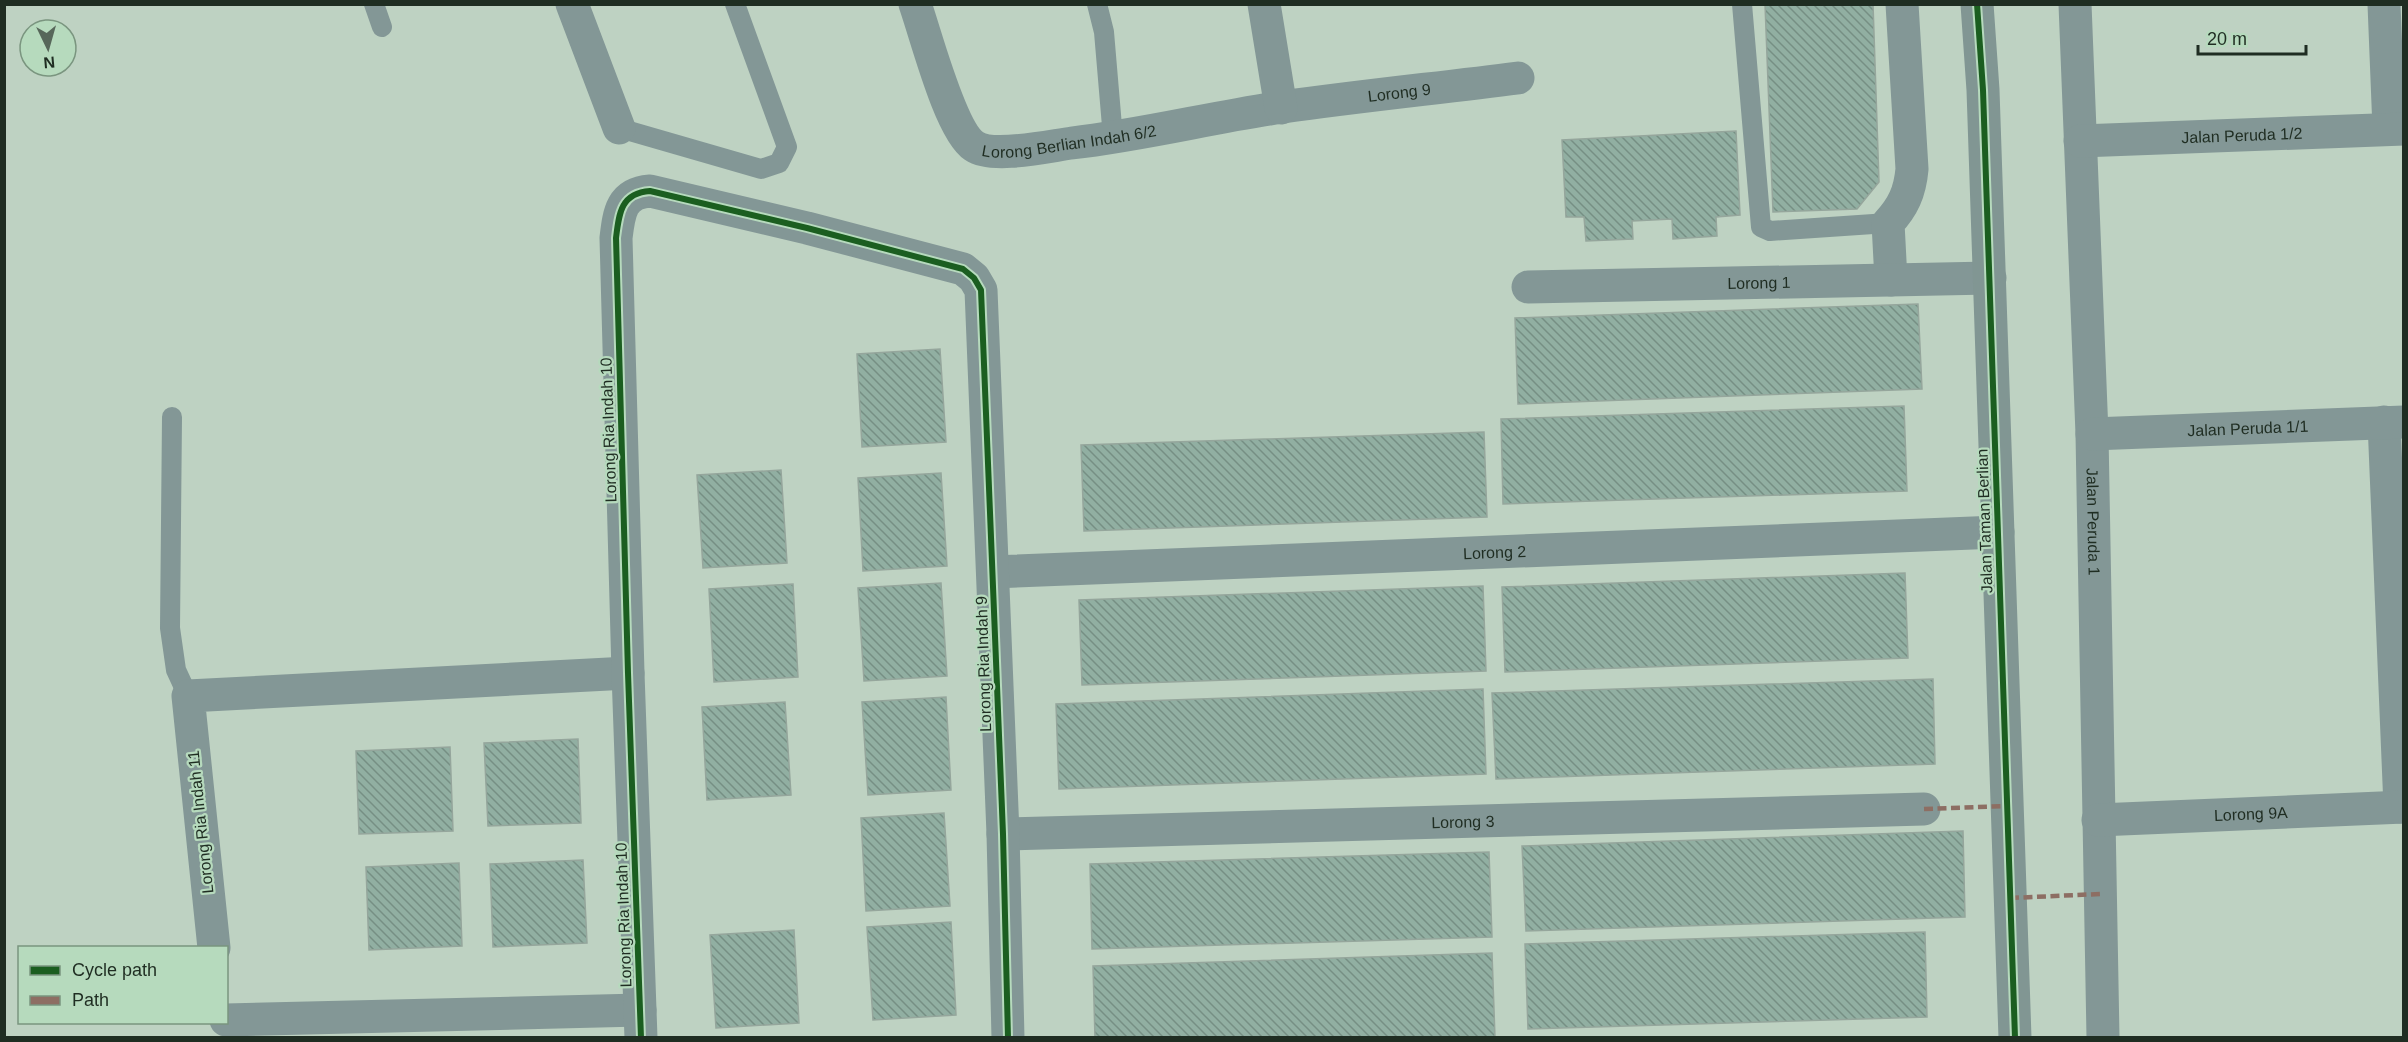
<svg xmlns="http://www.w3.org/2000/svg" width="2408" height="1042" viewBox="0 0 2408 1042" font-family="Helvetica,sans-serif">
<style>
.building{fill:url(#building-back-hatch);stroke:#95a69c;stroke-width:1.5}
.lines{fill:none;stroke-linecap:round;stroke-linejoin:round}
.lane{stroke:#839796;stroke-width:20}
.street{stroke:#839796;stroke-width:33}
.secondary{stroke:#819693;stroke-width:33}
.quiet{stroke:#8d6e63;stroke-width:4.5;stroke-dasharray:9 4.5;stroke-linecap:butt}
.cycleway-casing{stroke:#b6dabd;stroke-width:10}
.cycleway{stroke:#1b5e20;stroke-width:6}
.labels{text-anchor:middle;stroke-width:4.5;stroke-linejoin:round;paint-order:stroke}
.street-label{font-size:16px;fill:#1f2d22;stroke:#b6dabd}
</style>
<defs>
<pattern id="building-back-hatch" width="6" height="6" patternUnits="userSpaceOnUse" patternTransform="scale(1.5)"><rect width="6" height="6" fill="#91afa2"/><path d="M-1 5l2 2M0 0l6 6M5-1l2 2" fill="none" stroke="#768f84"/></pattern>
</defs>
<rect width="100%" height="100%" fill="#bed2c2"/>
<!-- building -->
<g class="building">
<polygon points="1765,4 1873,4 1879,182 1857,209 1773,212"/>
<polygon points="1736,131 1740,215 1716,217 1717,236 1673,239 1672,219 1632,221 1633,239 1586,241 1584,217 1566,217 1562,140"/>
<polygon points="1918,304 1922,389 1518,404 1515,318"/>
<polygon points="940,349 946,442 862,447 857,354"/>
<polygon points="1904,406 1907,491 1503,504 1501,419"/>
<polygon points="1484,432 1487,517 1084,531 1081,445"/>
<polygon points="781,470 787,563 703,568 697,475"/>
<polygon points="941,473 947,566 863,571 858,478"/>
<polygon points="1905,573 1908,658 1505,672 1502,587"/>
<polygon points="941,583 947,676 864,681 858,588"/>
<polygon points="793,584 798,677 714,682 709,589"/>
<polygon points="1483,586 1486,671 1082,685 1079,600"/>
<polygon points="1933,679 1935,764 1496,779 1492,693"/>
<polygon points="1483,689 1486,774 1059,789 1056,704"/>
<polygon points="946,697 951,790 868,795 862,702"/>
<polygon points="785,702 791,795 707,800 702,707"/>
<polygon points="578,739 581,823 488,826 484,743"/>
<polygon points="450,747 453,831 359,834 356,751"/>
<polygon points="944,813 950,906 866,911 861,818"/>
<polygon points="1963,831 1965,917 1526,931 1522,846"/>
<polygon points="1489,852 1492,937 1092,949 1090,864"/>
<polygon points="583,860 587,943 493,947 490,864"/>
<polygon points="459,863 462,946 369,950 366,867"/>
<polygon points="951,922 956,1015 873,1020 867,927"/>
<polygon points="794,930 799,1023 716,1028 710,935"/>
<polygon points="1925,932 1927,1017 1528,1029 1525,944"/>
<polygon points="1492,953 1495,1038 1095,1038 1093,966"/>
</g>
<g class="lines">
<!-- lane -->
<g class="lane">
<polyline points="374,4 382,27"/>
<polyline points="1097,4 1104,32 1113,138"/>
<polyline points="1742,4 1761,227 1770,231 1888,223"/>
<polyline points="619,128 761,169 779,163 787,147 735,4"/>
<polyline points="172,417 170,628 176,670 188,696"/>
</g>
<!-- street -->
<g class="street">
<polyline points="572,4 619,128"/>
<path id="s1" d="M915 4C926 35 950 130 974 146 993 159 1049 146 1072 143 1143 135 1213 117 1283 107 1361 96 1440 88 1518 78"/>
<polyline points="1264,4 1281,108"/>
<path id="s2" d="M2075 4 2092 434 2103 1038"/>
<polyline points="2384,4 2389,129"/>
<path id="s3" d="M2080 141 2404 129"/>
<path d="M1891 280 1888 223C1903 207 1910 192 1912 169L1902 4"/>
<path id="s4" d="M1528 287 1990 278"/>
<polyline points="2384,422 2400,807"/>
<path id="s5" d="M2092 434 2404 422"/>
<path id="s6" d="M993 572 1998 532"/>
<path id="s7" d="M2098 820 2404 807"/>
<path id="s8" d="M1003 834 1924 809"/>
<polyline points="214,948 188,696 628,673"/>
<polyline points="226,1020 640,1010"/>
<path d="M641 1038 628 673 616 238C619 213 621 193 650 191L807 228 963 269 974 278 981 290 1003 834 1008 1038"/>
</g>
<!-- secondary -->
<polyline class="secondary" points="1977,4 1983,90 2015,1038"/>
<!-- quiet -->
<g class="quiet">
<polyline points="1924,809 2007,806"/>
<polyline points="2010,898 2100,894"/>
</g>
<defs>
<g id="cycleway">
<polyline points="1977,4 1983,90 2015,1038"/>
<path d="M641 1038 628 673 616 238C619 213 621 193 650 191L807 228 963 269 974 278 981 290 1003 834 1008 1038"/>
</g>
</defs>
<!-- cycleway casing -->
<use href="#cycleway" class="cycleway-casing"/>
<!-- cycleway -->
<use href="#cycleway" class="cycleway"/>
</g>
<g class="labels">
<!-- street labels -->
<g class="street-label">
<text dy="6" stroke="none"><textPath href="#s1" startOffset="586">Lorong 9</textPath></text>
<text dy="6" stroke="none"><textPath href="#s3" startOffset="162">Jalan Peruda 1/2</textPath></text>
<text dy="6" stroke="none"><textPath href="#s1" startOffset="252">Lorong Berlian Indah 6/2</textPath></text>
<text dy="6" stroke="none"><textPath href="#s4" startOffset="231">Lorong 1</textPath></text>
<text dy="6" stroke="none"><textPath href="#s5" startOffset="156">Jalan Peruda 1/1</textPath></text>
<text transform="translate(608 430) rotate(-92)" y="6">Lorong Ria Indah 10</text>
<text transform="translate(1984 521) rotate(-92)" y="6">Jalan Taman Berlian</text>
<text dy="6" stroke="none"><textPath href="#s2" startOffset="518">Jalan Peruda 1</textPath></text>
<text dy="6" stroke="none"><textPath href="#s6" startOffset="502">Lorong 2</textPath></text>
<text transform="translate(983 664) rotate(-92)" y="6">Lorong Ria Indah 9</text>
<text dy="6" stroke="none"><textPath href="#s7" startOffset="153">Lorong 9A</textPath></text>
<text dy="6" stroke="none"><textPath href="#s8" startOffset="460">Lorong 3</textPath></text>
<text transform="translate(200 822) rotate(-96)" y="6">Lorong Ria Indah 11</text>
<text transform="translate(623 915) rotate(-92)" y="6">Lorong Ria Indah 10</text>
</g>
</g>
<!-- border -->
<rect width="2408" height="1042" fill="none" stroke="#1f2d22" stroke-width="12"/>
<!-- legend -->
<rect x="18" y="946" width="210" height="78" fill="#b6dabd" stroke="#7a957f" stroke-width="1.5"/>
<rect x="30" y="966" width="30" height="9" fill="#1b5e20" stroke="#7a957f" stroke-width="1.5"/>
<text x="72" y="976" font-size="18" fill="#1f2d22">Cycle path</text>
<rect x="30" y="996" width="30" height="9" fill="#8d6e63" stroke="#7a957f" stroke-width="1.5"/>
<text x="72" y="1006" font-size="18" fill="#1f2d22">Path</text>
<!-- north arrow -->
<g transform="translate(48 48) rotate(175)"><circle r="28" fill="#b6dabd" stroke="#7a957f" stroke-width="1.5"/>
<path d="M0-4.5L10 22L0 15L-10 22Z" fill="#57675a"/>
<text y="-9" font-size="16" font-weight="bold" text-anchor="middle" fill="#1f2d22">N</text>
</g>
<!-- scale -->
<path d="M2198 45v9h108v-9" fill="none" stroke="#1f2d22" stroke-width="3"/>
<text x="2207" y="45" font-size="18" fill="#1f2d22" stroke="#b6dabd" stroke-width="4.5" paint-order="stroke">20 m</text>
</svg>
